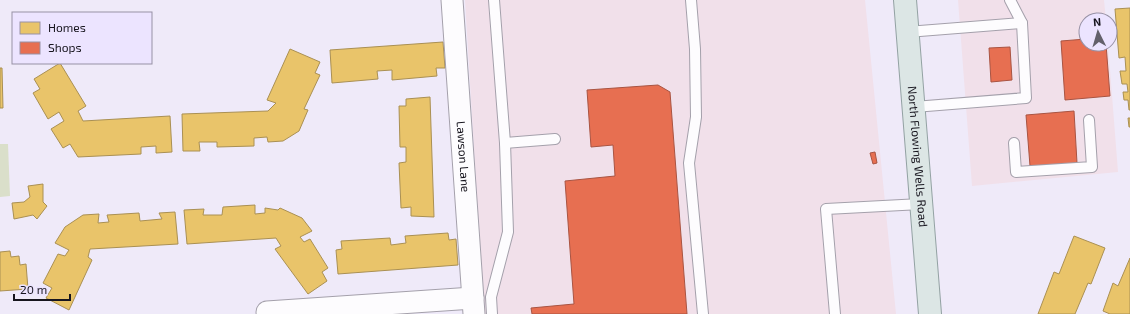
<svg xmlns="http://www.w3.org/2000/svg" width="1130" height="314" viewBox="0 0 1130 314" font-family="'Exo 2',sans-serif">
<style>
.commercial{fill:#f1e0ea}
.green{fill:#dadfca}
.homes{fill:#e9c46a;stroke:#aa9053}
.shops{fill:#e76f51;stroke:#a95442}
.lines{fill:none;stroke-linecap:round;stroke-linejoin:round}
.lane-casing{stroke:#a4a0ab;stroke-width:12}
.street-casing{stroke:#a4a0ab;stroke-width:23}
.primary-casing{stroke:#93a2a3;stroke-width:24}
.lane{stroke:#fdfcfe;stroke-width:10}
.street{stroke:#fdfcfe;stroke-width:21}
.primary{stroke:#dce6e5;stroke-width:22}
.labels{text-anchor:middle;stroke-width:4;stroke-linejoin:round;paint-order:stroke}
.street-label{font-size:12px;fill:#17151e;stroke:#ece4ff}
</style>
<rect width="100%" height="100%" fill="#efeaf9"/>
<!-- commercial -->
<g class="commercial">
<polygon points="465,0 865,0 896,314 484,314"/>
<polygon points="958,0 1104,0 1106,20 1086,20 1086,44 1108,44 1118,172 972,186"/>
</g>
<!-- green -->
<polygon class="green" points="0,144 8,144 10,196 0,197"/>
<!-- homes -->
<g class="homes">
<polygon points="1130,8 1130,110 1129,110 1128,100 1124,100 1123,92 1128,92 1127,84 1122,84 1120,71 1126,71 1125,57 1119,58 1115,9"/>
<polygon points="443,42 445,68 436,68 437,76 392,80 392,70 377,71 378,79 332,83 330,50"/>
<polygon points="290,49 320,62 315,73 320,75 304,109 308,110 299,131 283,141 268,142 267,137 254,138 254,146 217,147 217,142 199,142 200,151 183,151 182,114 268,111 276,103 267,100"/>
<polygon points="60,63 86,106 78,111 83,121 170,116 172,152 156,153 156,146 141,147 141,154 78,157 70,144 63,148 51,129 64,121 59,112 48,119 33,93 40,89 34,79"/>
<polygon points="0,68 2,68 3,108 0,108"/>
<polygon points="430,97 434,217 411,216 411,207 401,208 399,163 406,162 406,147 400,147 399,106 406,106 406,99"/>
<polygon points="1128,118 1130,118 1130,127 1129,127"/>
<polygon points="43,184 43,202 47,206 37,219 33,215 14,219 12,203 24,202 30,197 28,186"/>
<polygon points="255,205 255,214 265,213 265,208 278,210 280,208 302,218 312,231 300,237 304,242 310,239 328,268 322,272 327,281 308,294 275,249 281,246 276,238 187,244 184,210 204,209 203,215 222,215 223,207"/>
<polygon points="175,212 178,244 90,249 88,257 92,260 69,310 46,298 52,288 43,283 58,254 65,256 69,250 55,243 65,227 83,215 99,214 98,223 109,222 107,215 139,213 140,221 162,219 159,213"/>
<polygon points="448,233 449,240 456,239 458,265 338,274 336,250 342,249 341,241 390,238 391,245 406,243 405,236"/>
<polygon points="1074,236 1105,248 1091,284 1088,283 1075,314 1038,314 1054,272 1059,274"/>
<polygon points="10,251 11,257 19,256 20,265 26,264 28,289 0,291 0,252"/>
<polygon points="1130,258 1130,314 1110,314 1103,311 1113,283 1118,286"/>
</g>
<!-- shops -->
<g class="shops">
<polygon points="1086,39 1086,44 1106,44 1110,96 1065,100 1061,41"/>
<polygon points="1010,47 1012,80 991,82 989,48"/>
<polygon points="658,85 670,92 687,314 532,314 531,308 574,304 565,181 615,176 613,145 591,147 587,90"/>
<polygon points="1074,111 1077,163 1030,166 1026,115"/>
<polygon points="875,152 877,163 873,164 870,153"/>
</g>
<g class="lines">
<defs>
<g id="lane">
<polyline points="691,0 695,49 696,117 689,163 703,314"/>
<polyline points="907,32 1022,23"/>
<polyline points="914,107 1026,98 1022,23 1010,0"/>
<polyline points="505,143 555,139"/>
<polyline points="1014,143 1016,172 1092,167 1089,120"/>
<polyline points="492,314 491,297 508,232 505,143 494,0"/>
<polyline points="835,314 826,209 921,204"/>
</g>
<g id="street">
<path id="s1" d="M452 0 474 314"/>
<polyline points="267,312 473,298"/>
</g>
<g id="primary">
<path id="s2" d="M905 0 930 314"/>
</g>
</defs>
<!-- lane casing -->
<use href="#lane" class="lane-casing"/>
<!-- street casing -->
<use href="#street" class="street-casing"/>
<!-- primary casing -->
<use href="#primary" class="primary-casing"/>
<!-- lane -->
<use href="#lane" class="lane"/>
<!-- street -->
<use href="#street" class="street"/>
<!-- primary -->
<use href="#primary" class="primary"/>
</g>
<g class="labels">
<!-- street labels -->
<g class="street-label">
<text dy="4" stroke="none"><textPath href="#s1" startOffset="157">Lawson Lane</textPath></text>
<text dy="4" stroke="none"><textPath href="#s2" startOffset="157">North Flowing Wells Road</textPath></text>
</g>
</g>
<!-- legend -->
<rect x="12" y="12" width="140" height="52" fill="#ece4ff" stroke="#9791a5"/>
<rect x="20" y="22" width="20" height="12" fill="#e9c46a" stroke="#9791a5"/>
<text x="48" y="32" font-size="12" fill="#17151e">Homes</text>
<rect x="20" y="42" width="20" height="12" fill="#e76f51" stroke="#9791a5"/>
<text x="48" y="52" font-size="12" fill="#17151e">Shops</text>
<!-- north arrow -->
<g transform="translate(1098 32) rotate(355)"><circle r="19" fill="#ece4ff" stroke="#9791a5"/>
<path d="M0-3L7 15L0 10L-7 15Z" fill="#63606b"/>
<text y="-6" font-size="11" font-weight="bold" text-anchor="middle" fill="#17151e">N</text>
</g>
<!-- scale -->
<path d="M14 294v6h56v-6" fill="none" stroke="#17151e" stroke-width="2"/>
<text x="20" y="294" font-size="12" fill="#17151e" stroke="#ece4ff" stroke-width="3" paint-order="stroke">20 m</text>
</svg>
